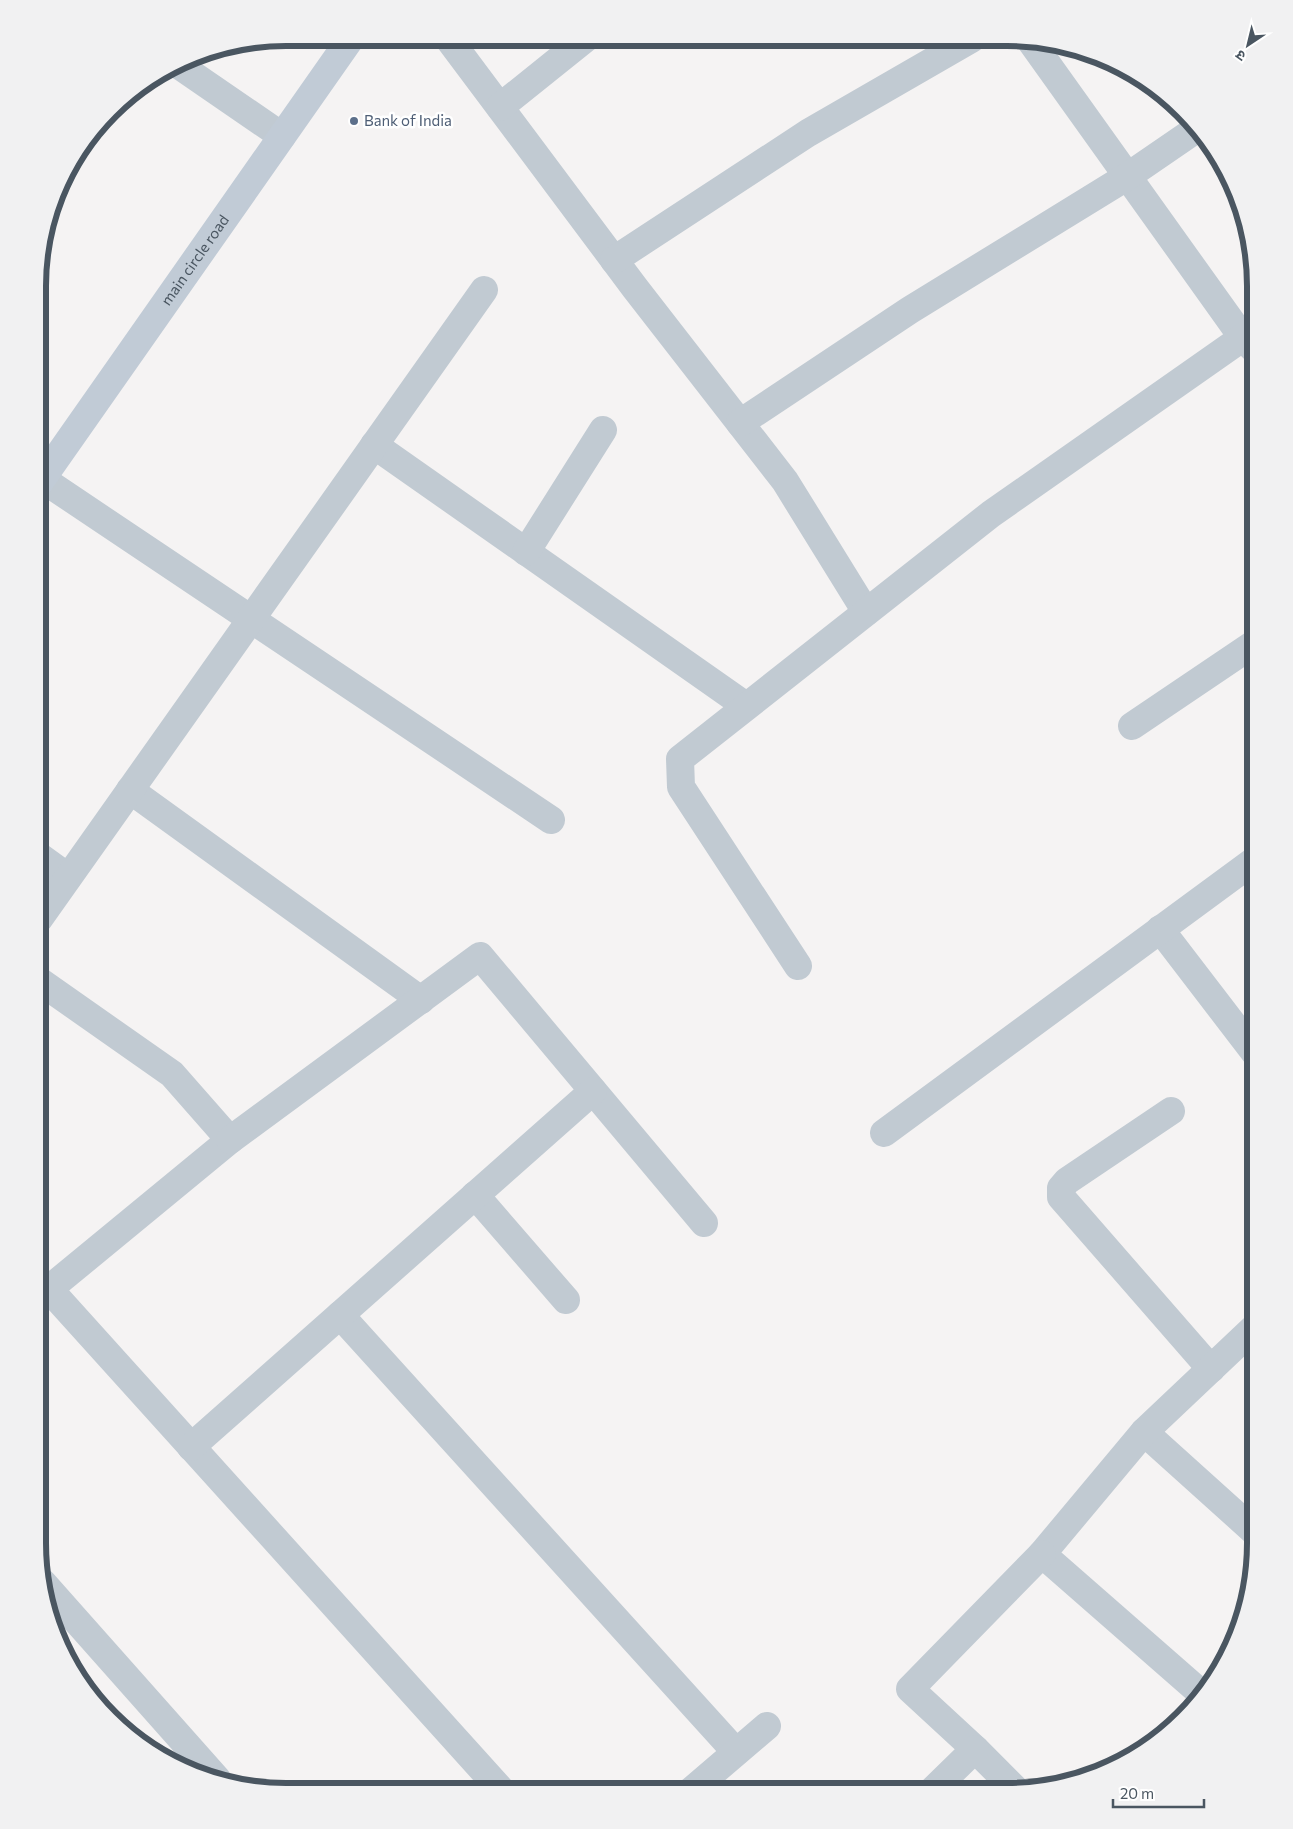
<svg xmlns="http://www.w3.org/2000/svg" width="1293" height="1829" viewBox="0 0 1293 1829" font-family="Commissioner,'Noto Sans Devanagari',sans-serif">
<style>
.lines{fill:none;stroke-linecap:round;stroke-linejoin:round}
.street{stroke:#c1cad2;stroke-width:28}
.secondary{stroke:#c1cbd6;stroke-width:28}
.service-dot{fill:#5c6f8a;stroke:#fff;stroke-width:2}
.labels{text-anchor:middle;stroke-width:5;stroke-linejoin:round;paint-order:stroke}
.service-label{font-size:15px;fill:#4e5e75;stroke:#fff;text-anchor:start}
.street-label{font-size:15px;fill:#4a5661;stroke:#fff}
.rim{fill:none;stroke:#4a5661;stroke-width:6}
</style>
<rect width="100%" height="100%" fill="#f5f3f3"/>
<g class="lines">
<!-- street -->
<g class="street">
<polyline points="448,38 635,288 785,481 866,612"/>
<polyline points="1030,40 1243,338 1255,350"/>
<polyline points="180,66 282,136"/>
<polyline points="500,107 586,38"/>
<polyline points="614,260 808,133 971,39"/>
<polyline points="740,423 910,310 1128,176 1198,128"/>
<polyline points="374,445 746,706"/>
<polyline points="42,479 551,820"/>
<polyline points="526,552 603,430"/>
<polyline points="1132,726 1255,643"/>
<polyline points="130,790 421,1000"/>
<polyline points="39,856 68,877"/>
<polyline points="39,919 484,290"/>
<polyline points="1160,929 1255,1053"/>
<polyline points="798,966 681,787 680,759 991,514 1255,329"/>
<polyline points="38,980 172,1074 230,1140 49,1289 501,1790"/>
<polyline points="1171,1111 1067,1181 1061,1188 1061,1197 1211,1369"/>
<polyline points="884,1133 1255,860"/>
<polyline points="230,1140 480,956 704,1223"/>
<polyline points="475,1195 566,1300"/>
<polyline points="340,1315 736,1752"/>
<polyline points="1144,1432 1255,1532"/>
<polyline points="191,1447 593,1091"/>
<polyline points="43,1583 217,1779"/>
<polyline points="1202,1694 1042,1554 1144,1432 1255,1327"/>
<polyline points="1016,1790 975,1749 910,1689 1042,1554"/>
<polyline points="691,1791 767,1726"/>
<polyline points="932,1791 975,1749"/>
</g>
<!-- secondary -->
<path class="secondary" id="s1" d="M39 483 351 38"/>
</g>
<!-- markers -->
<circle class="service-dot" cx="354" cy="121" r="5"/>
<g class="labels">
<!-- service labels -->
<g class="service-label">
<text x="364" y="126">Bank of India</text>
</g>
<!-- street labels -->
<g class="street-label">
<text dy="5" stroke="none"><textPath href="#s1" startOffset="272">main circle road</textPath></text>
</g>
</g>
<!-- crop -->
<path d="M0 0H1293V1829H0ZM286 46H1007A240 240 0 0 1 1247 286V1543A240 240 0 0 1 1007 1783H286A240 240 0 0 1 46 1543V286A240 240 0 0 1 286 46Z" fill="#f1f1f2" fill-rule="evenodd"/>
<path class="rim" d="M286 46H1007A240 240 0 0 1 1247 286V1543A240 240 0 0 1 1007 1783H286A240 240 0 0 1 46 1543V286A240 240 0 0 1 286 46Z"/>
<!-- north arrow -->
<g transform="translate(1248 45) rotate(215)" stroke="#ffffff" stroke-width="4" paint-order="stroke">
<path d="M0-4L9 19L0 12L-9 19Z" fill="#4a5661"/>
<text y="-8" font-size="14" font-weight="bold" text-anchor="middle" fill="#4a5661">उ</text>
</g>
<!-- scale -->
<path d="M1113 1799v8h91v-8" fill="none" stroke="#4a5661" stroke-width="2.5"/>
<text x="1120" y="1799" font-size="15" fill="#4a5661" stroke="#ffffff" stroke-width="4" paint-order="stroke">20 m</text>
</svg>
